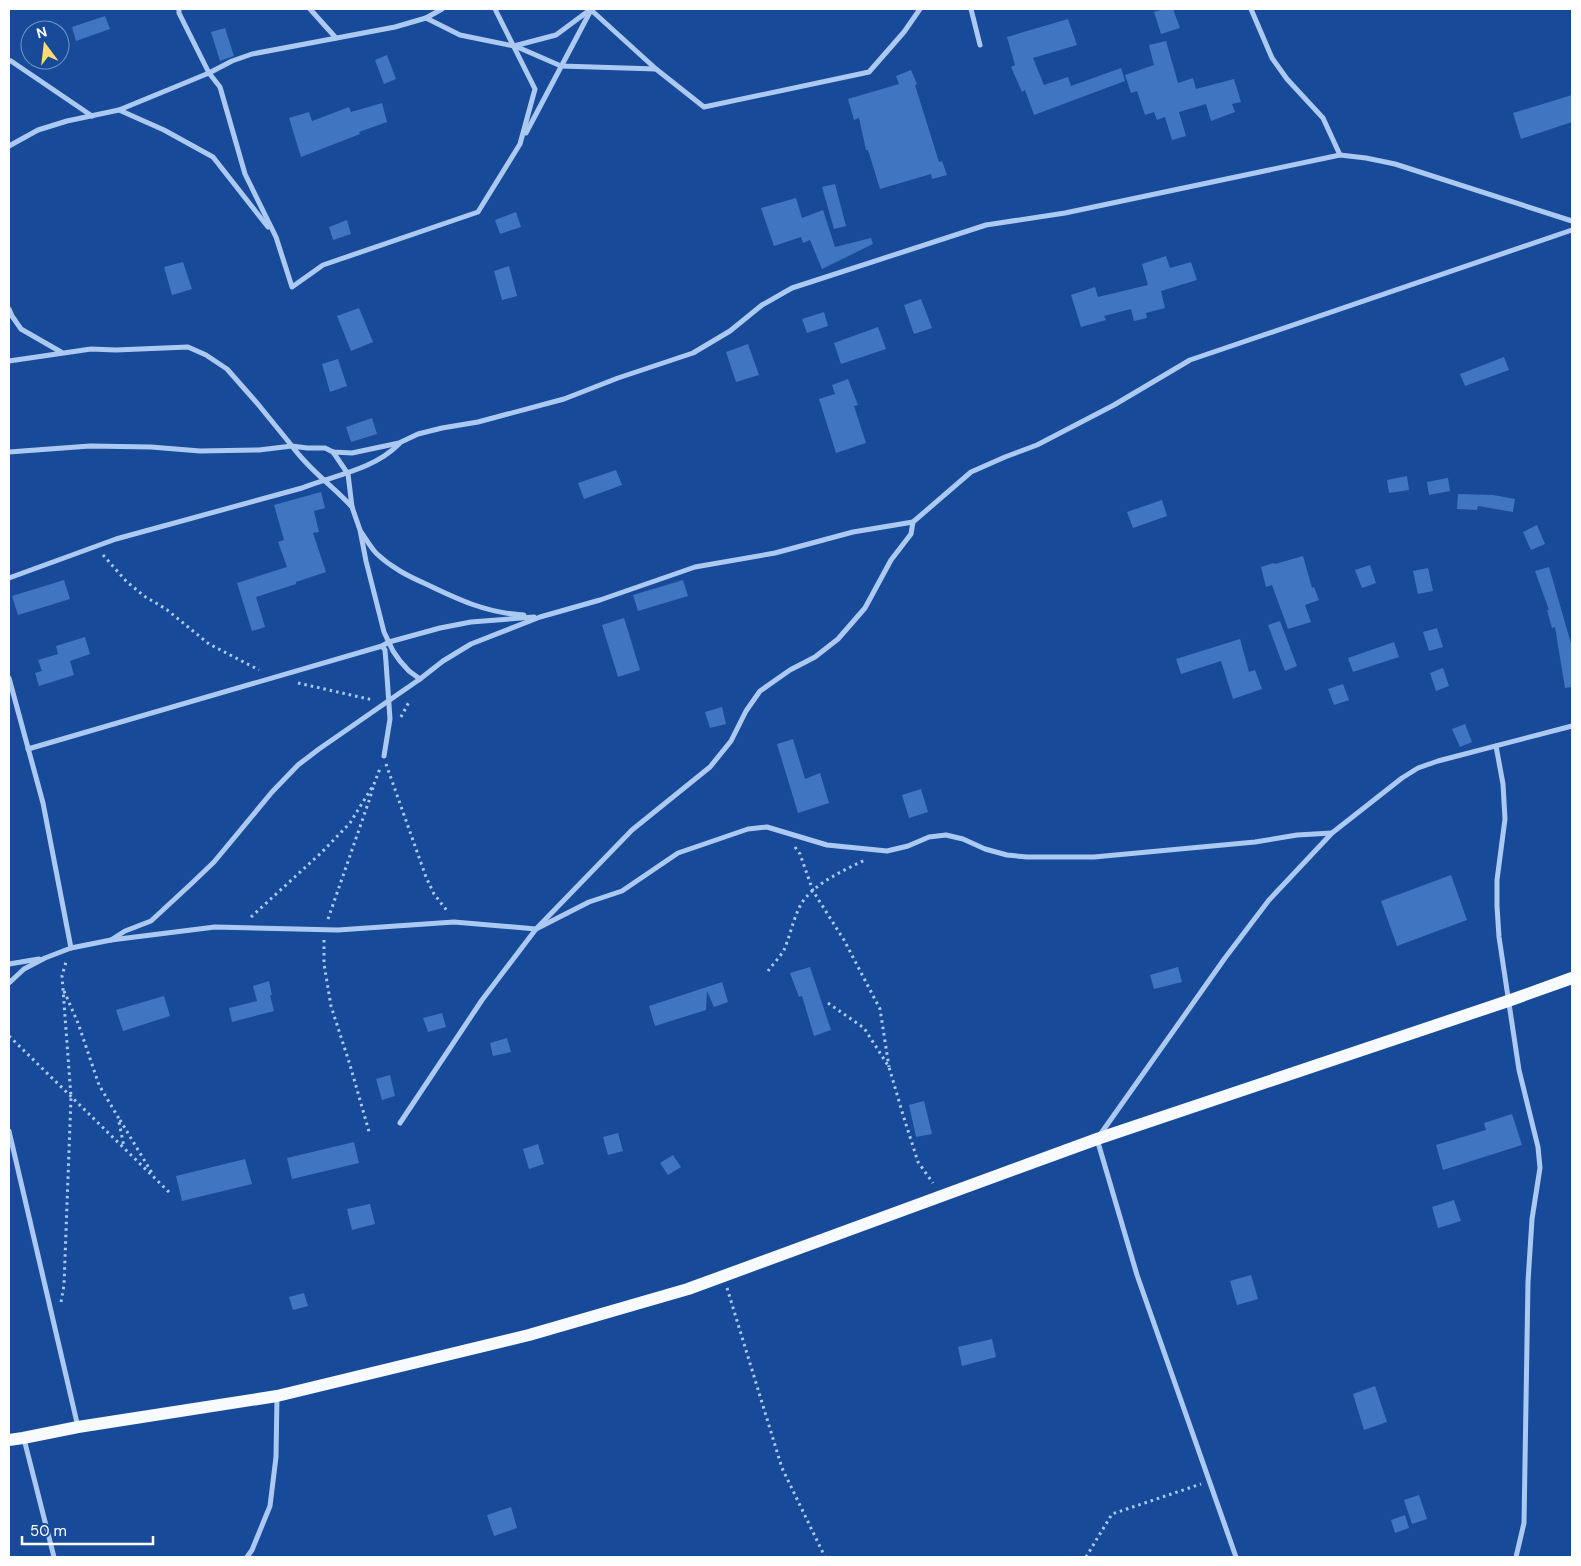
<svg xmlns="http://www.w3.org/2000/svg" width="1581" height="1566" viewBox="0 0 1581 1566" font-family="'DM Sans',sans-serif">
<style>
.building{fill:#3f75c1}
.lines{fill:none;stroke-linecap:round;stroke-linejoin:round}
.path{stroke:#acc9f2;stroke-width:3;stroke-dasharray:2.5 4;stroke-linecap:butt}
.minor{stroke:#acc9f2;stroke-width:5}
.primary{stroke:#f7faff;stroke-width:12}
</style>
<rect width="100%" height="100%" fill="#174b9a"/>
<!-- building -->
<g class="building">
<polygon points="1165,9 1173,9 1180,28 1161,34 1154,12"/>
<polygon points="105,16 110,29 76,41 72,27"/>
<polygon points="1068,19 1077,45 1033,58 1044,85 1068,77 1071,86 1121,68 1125,81 1034,115 1025,90 1022,92 1011,67 1015,65 1007,37"/>
<polygon points="225,28 234,56 220,61 211,32"/>
<polygon points="1166,41 1178,83 1193,78 1196,89 1234,79 1241,102 1232,104 1235,112 1211,121 1206,104 1179,112 1186,136 1172,140 1165,117 1157,120 1154,112 1145,115 1137,91 1131,93 1125,75 1154,65 1149,45"/>
<polygon points="387,55 396,79 384,84 375,60"/>
<polygon points="911,70 917,84 915,85 939,162 942,161 947,175 932,179 931,174 880,189 868,150 866,150 859,118 854,120 848,99 899,84 896,76"/>
<polygon points="1572,95 1572,122 1521,139 1513,113"/>
<polygon points="382,103 387,122 359,132 360,134 301,157 289,118 309,112 312,121 349,107 351,112"/>
<polygon points="835,184 846,226 834,229 822,187"/>
<polygon points="796,198 802,218 823,210 835,247 871,238 873,244 822,269 810,240 803,243 801,237 774,246 761,208"/>
<polygon points="516,212 521,227 500,234 495,220"/>
<polygon points="347,220 351,234 333,240 329,227"/>
<polygon points="1166,256 1170,268 1191,262 1197,280 1161,291 1165,308 1146,313 1147,318 1134,321 1131,309 1104,316 1106,320 1081,327 1071,295 1095,287 1098,297 1148,285 1142,264"/>
<polygon points="183,262 192,289 172,295 164,267"/>
<polygon points="509,266 517,296 502,300 494,271"/>
<polygon points="921,299 932,328 914,334 904,305"/>
<polygon points="359,308 373,342 351,351 337,316"/>
<polygon points="824,312 828,326 807,333 802,319"/>
<polygon points="878,327 886,349 841,364 834,343"/>
<polygon points="748,344 759,375 736,382 726,352"/>
<polygon points="1504,357 1509,370 1465,386 1460,374"/>
<polygon points="338,359 347,386 330,392 322,364"/>
<polygon points="848,379 858,405 854,406 866,443 836,453 819,399 835,394 832,385"/>
<polygon points="372,418 377,434 351,442 346,427"/>
<polygon points="616,470 622,485 584,499 578,483"/>
<polygon points="1407,476 1409,490 1389,493 1387,480"/>
<polygon points="1448,478 1450,491 1429,495 1427,482"/>
<polygon points="321,492 325,508 314,511 319,532 313,533 326,572 296,582 296,584 256,597 265,627 252,631 237,583 287,567 278,542 284,540 274,505"/>
<polygon points="1458,494 1493,495 1515,499 1513,512 1478,506 1477,510 1457,509"/>
<polygon points="1162,500 1167,516 1133,528 1127,512"/>
<polygon points="1537,525 1545,544 1531,550 1523,532"/>
<polygon points="1303,556 1312,588 1314,587 1319,600 1305,605 1311,622 1288,629 1272,585 1266,587 1261,567 1274,563 1275,564"/>
<polygon points="1370,565 1376,583 1362,588 1355,570"/>
<polygon points="1549,567 1572,647 1572,687 1565,688 1555,627 1552,628 1547,610 1549,610 1535,571"/>
<polygon points="1428,568 1433,591 1418,594 1413,571"/>
<polygon points="64,580 70,599 18,615 12,596"/>
<polygon points="683,580 688,596 638,611 633,595"/>
<polygon points="624,618 640,670 618,677 602,625"/>
<polygon points="1280,621 1297,666 1285,671 1268,625"/>
<polygon points="1437,628 1443,647 1429,651 1423,632"/>
<polygon points="85,637 90,654 70,661 74,675 39,686 35,673 42,671 38,660 58,654 56,646"/>
<polygon points="1240,639 1249,672 1255,670 1262,689 1233,699 1221,661 1181,674 1176,659"/>
<polygon points="1394,642 1399,657 1353,672 1348,658"/>
<polygon points="1443,668 1449,686 1436,691 1430,673"/>
<polygon points="1343,684 1349,700 1334,705 1328,689"/>
<polygon points="722,707 726,724 710,728 705,712"/>
<polygon points="1465,724 1472,742 1460,747 1452,729"/>
<polygon points="793,739 805,779 820,773 829,803 798,813 777,744"/>
<polygon points="921,789 928,812 909,818 902,795"/>
<polygon points="1451,875 1467,920 1397,946 1381,901"/>
<polygon points="810,967 831,1030 814,1036 802,996 799,997 790,973"/>
<polygon points="1178,967 1182,982 1154,989 1150,975"/>
<polygon points="269,981 272,995 270,995 274,1011 232,1022 229,1008 257,1001 253,986"/>
<polygon points="722,982 728,1002 714,1007 707,991 706,1010 655,1026 649,1006"/>
<polygon points="164,996 170,1016 123,1031 116,1010"/>
<polygon points="442,1013 446,1027 428,1032 423,1018"/>
<polygon points="507,1038 511,1052 493,1056 490,1043"/>
<polygon points="390,1075 395,1096 382,1100 376,1079"/>
<polygon points="924,1101 932,1134 916,1137 909,1105"/>
<polygon points="1512,1114 1522,1145 1443,1170 1436,1145 1486,1130 1484,1123"/>
<polygon points="618,1133 623,1151 608,1155 603,1137"/>
<polygon points="354,1142 359,1163 292,1179 287,1158"/>
<polygon points="538,1144 544,1164 529,1169 523,1149"/>
<polygon points="673,1155 681,1167 668,1175 660,1163"/>
<polygon points="245,1159 252,1184 182,1201 176,1176"/>
<polygon points="1454,1200 1461,1221 1438,1228 1432,1207"/>
<polygon points="370,1204 375,1224 352,1230 347,1209"/>
<polygon points="1251,1275 1258,1299 1237,1305 1230,1281"/>
<polygon points="304,1293 308,1306 293,1310 289,1297"/>
<polygon points="992,1339 996,1357 962,1366 958,1347"/>
<polygon points="1375,1386 1387,1422 1364,1430 1353,1394"/>
<polygon points="1419,1495 1427,1519 1412,1524 1404,1500"/>
<polygon points="511,1507 517,1528 494,1536 487,1515"/>
<polygon points="1405,1515 1409,1528 1395,1533 1391,1520"/>
</g>
<g class="lines">
<!-- path -->
<g class="path">
<polyline points="103,555 126,581 144,596 166,609 209,644 259,670"/>
<polyline points="298,683 373,700"/>
<polyline points="401,717 410,700"/>
<polyline points="386,764 426,877 434,894 448,912"/>
<polyline points="795,847 800,854 813,891 844,940 880,1009 889,1067"/>
<polyline points="251,917 322,852 350,823 374,784 381,766"/>
<polyline points="328,919 370,798 374,784"/>
<polyline points="324,940 324,964 331,1006 350,1065 370,1135"/>
<path d="M768 971C773 964 780 957 784 950 790 936 793 920 800 906 811 885 844 870 865 860"/>
<polyline points="64,991 78,1023 99,1085 118,1117 124,1147"/>
<polyline points="828,1003 864,1028 889,1067 903,1115 918,1162 933,1183"/>
<polyline points="9,1036 171,1194"/>
<polyline points="120,1120 152,1173"/>
<polyline points="727,1288 782,1468 825,1557"/>
<polyline points="61,1302 64,1285 71,1097 62,976 66,962"/>
<polyline points="1086,1557 1112,1514 1201,1484"/>
</g>
<!-- minor -->
<g class="minor">
<polyline points="179,9 179,13 209,73 220,87 245,174 276,237 292,287 323,265 478,212 520,144 535,89 495,9"/>
<polyline points="310,9 336,38"/>
<polyline points="590,9 656,69 704,107 869,72 904,32 920,9"/>
<polyline points="971,9 980,45"/>
<polyline points="1251,9 1272,58 1287,79 1323,118 1340,155"/>
<polyline points="426,18 460,35 514,46 556,35 591,9"/>
<polyline points="515,46 561,66 656,69"/>
<polyline points="11,61 92,116"/>
<polyline points="119,110 164,130 213,157 268,227"/>
<polyline points="526,133 590,12"/>
<polyline points="9,146 38,130 67,121 119,110 209,73 232,61 252,54 395,27 426,18 442,9"/>
<polyline points="9,309 12,316 21,329 61,352"/>
<polyline points="9,361 91,349 116,350 188,347 206,355 227,369 257,403 292,446 307,448 325,448 333,452 352,453 399,443 418,434 442,428 478,422 564,399 618,378 693,353 730,331 762,305 792,288 986,225 1065,213 1340,155 1366,158 1395,164 1572,221"/>
<path d="M9 452 90 446 151 447 200 451 259 450 292 446C309 470 333 486 352 507"/>
<polyline points="333,452 348,474 352,507 360,530 366,561 384,632 393,651 400,661 409,671 420,679"/>
<path d="M361 532C366 539 371 548 377 554 392 568 408 576 426 584 459 600 487 613 524 615"/>
<path d="M9 578 116 539 302 488C335 475 373 470 399 444"/>
<polyline points="382,646 385,650 386,662 390,719 384,756"/>
<polyline points="9,678 43,803 71,948"/>
<polyline points="1496,746 1503,784 1505,819 1497,880 1497,906 1499,937 1519,1070 1538,1147 1540,1168 1532,1219 1528,1282 1524,1523 1516,1557"/>
<polyline points="28,749 382,646 389,642 440,628 471,622 534,617"/>
<polyline points="111,940 125,931 151,921 191,884 214,862 272,792 298,765 319,749 420,679 443,661 471,644 540,617 600,600 695,567 775,553 853,532 913,522 971,472 1005,457 1037,445 1114,405 1190,360 1572,230"/>
<polyline points="9,964 39,959"/>
<polyline points="9,983 24,969 45,958 71,948 111,940 215,927 338,930 454,922 536,929 589,902 622,891 678,853 748,829 767,827 827,845 887,851 908,846 929,837 946,835 963,839 985,849 1007,855 1027,857 1094,857 1255,842 1297,835 1332,833"/>
<polyline points="400,1123 482,1000 536,929 632,830 710,767 731,741 746,711 760,691 790,670 815,657 838,639 865,608 891,560 911,534 913,522"/>
<polyline points="9,1131 78,1427"/>
<polyline points="24,1439 54,1557"/>
<polyline points="247,1557 252,1550 270,1506 276,1457 277,1396"/>
<polyline points="1236,1557 1137,1275 1097,1139 1225,958 1269,900 1332,833 1402,778 1418,768 1438,761 1572,726"/>
</g>
<!-- primary -->
<polyline class="primary" points="9,1440 23,1438 78,1427 277,1396 529,1335 688,1289 1097,1139 1508,1001 1572,978"/>
</g>
<!-- border -->
<rect width="1581" height="1566" fill="none" stroke="#ffffff" stroke-width="20"/>
<!-- north arrow -->
<g transform="translate(45 45) rotate(345)"><circle r="24" fill="#174b9a" stroke="#7493c2"/>
<path d="M0-4L9 19L0 12L-9 19Z" fill="#ffda6d"/>
<text y="-8" font-size="14" font-weight="bold" text-anchor="middle" fill="#ffffff">N</text>
</g>
<!-- scale -->
<path d="M22 1536v8h131v-8" fill="none" stroke="#ffffff" stroke-width="2.5"/>
<text x="30" y="1536" font-size="15" fill="#ffffff" stroke="#174b9a" stroke-width="4" paint-order="stroke">50 m</text>
</svg>
